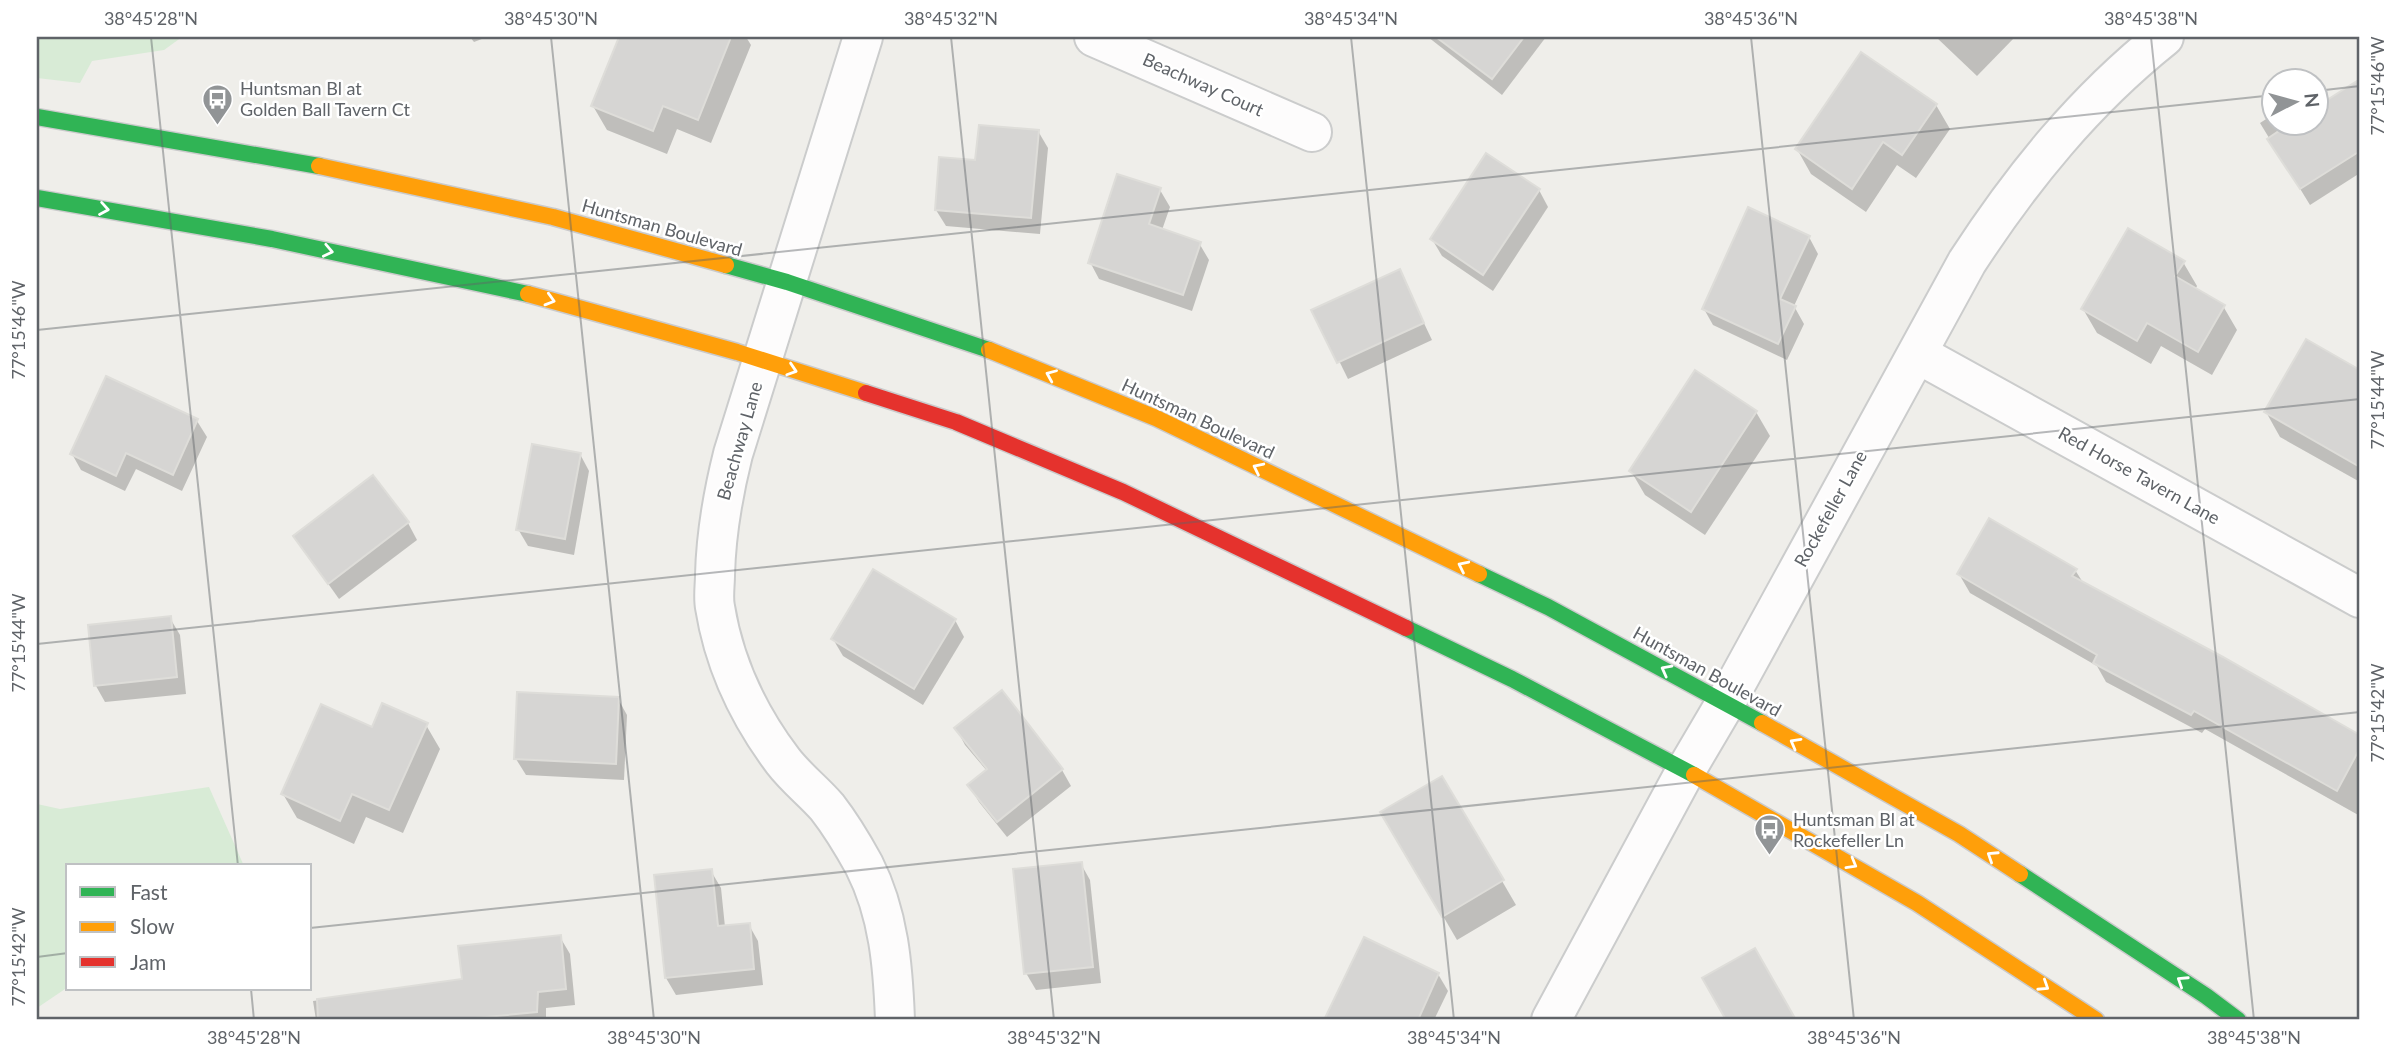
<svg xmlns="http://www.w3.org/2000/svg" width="2397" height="1057" viewBox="0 0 2397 1057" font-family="Lato,sans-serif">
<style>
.green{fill:#d8ebd6}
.shadow{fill:#0003}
.building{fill:#d6d5d3;stroke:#deddd9;stroke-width:2}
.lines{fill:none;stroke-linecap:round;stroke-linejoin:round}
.street-casing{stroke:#cbcccc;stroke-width:42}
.fast-casing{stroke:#cacacb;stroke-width:19}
.slow-casing{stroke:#cacacb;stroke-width:19}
.jam-casing{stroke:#cacacb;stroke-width:19}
.street{stroke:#fdfcfc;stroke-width:38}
.fast{stroke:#30b455;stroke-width:16}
.slow{stroke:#ff9f0a;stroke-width:16}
.jam{stroke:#e5322d;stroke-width:16}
.oneway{stroke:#fff}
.ticks{fill:none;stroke:#5f6368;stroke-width:2;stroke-opacity:0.45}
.labels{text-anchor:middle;stroke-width:5;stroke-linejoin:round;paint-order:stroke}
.street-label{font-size:18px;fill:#5f6368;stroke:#fff}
.poi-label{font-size:18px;fill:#5f6368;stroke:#fff;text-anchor:start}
.neatline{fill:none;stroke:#5f6368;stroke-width:2.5}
.ticks-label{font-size:18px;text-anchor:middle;fill:#5f6368}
</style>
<rect width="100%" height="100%" fill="#efeeea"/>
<!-- green -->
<g class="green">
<polygon points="37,37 182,37 164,50 92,61 80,83 37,78"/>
<polygon points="209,787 244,866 68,866 68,987 37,1008 37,804 60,809"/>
</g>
<!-- shadow -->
<g class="shadow">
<polygon points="470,37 487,37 474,42"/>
<polygon points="621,37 746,37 751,45 711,143 677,129 667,154 607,130 593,106"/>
<polygon points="1428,37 1546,37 1502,95"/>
<polygon points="1936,37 2015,37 1977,76"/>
<polygon points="2360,81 2360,173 2310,205 2260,123 2274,114 2274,122 2316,122 2316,109"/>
<polygon points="1936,105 1950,129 1916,178 1897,165 1866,212 1811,174 1797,149"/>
<polygon points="1038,131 1048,148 1040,234 946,226 936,210 977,162"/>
<polygon points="1160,190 1170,207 1162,230 1199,243 1209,260 1192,311 1099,279 1090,262"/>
<polygon points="1539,190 1548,207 1493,291 1442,256 1432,239"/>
<polygon points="1809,237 1818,254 1794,306 1804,324 1787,360 1713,325 1704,309"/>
<polygon points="2183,262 2197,286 2195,290 2223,306 2237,330 2212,375 2161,346 2151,364 2097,333 2083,309"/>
<polygon points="1399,271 1432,340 1348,379 1314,310"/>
<polygon points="2306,341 2360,372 2360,482 2280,437 2266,412"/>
<polygon points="1756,412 1770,436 1705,535 1645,495 1631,471"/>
<polygon points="197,421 207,437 182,491 136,469 125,491 81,470 72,454"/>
<polygon points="580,454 589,471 574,555 528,546 518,529"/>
<polygon points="373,477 408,523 417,540 339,599 295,537"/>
<polygon points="2075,570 2084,584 2222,658 2360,737 2360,816 2205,729 2202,733 2106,682 2097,666 1970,593 1959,574"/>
<polygon points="170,618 180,635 186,694 105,702 96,686"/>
<polygon points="955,620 964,637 923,705 843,656 833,639"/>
<polygon points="618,699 627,715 624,780 526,775 516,759"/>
<polygon points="426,725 440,749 403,833 366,817 354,844 297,818 283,794 373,729"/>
<polygon points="956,728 1062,770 1071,786 1007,837 979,802 969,785 987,771 965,745"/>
<polygon points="1442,778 1516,905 1457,940 1383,813"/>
<polygon points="1081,864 1090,880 1101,983 1036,990 1026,973"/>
<polygon points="711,871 721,888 725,927 749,925 758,941 763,985 676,995 666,978 656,877"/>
<polygon points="560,937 570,954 575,1005 546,1008 546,1020 316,1020 313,1001 464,981"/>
<polygon points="1364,939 1438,974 1448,991 1434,1020 1326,1020"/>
</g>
<!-- building -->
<g class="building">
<polygon points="619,37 731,37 698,120 663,106 653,131 591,106"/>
<polygon points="1436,37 1524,37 1492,79"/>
<polygon points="1861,52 1937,104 1902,155 1883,142 1852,189 1795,149"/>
<polygon points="2360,79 2360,151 2300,189 2267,139 2292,122 2316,122 2316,107"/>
<polygon points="979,125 1039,130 1031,218 935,210 939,157 975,160"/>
<polygon points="1486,153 1540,189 1483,275 1430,239"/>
<polygon points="1117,174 1161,188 1149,224 1201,242 1183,295 1088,263"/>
<polygon points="1748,207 1810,236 1780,299 1796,306 1778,344 1702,309"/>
<polygon points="2128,228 2185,261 2175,276 2225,305 2198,352 2147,323 2137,341 2081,309"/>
<polygon points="1400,269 1424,323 1337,363 1311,310"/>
<polygon points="2306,339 2360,370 2360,467 2264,412"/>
<polygon points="1695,370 1757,411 1691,512 1629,471"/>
<polygon points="106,376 198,419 173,475 126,453 116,476 70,454"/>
<polygon points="532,444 581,453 565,539 516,530"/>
<polygon points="373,475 409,522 328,584 293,536"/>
<polygon points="1989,518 2077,569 2072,576 2223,657 2360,735 2360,748 2337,791 2194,711 2191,715 2093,663 2097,655 1957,574"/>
<polygon points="873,569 956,619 914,689 831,639"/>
<polygon points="171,616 177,677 94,686 88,625"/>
<polygon points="1002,690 1063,769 997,822 967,785 987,769 954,728"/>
<polygon points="517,692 619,697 616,764 514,759"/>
<polygon points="382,703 428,723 389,810 352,794 340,821 281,794 321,704 372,727"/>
<polygon points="1442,776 1504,880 1442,917 1380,812"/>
<polygon points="1082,862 1093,967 1024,974 1013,869"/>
<polygon points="712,869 718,926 750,923 754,969 665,978 654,875"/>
<polygon points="561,935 566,989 538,992 537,1012 455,1020 318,1020 317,999 462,979 458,946"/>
<polygon points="1364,937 1439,973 1418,1020 1324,1020"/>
<polygon points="1755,948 1796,1020 1726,1020 1702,978"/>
</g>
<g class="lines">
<defs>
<g id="street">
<path d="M863 37 733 454C723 494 716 533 715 575 715 585 713 597 715 607 724 663 749 716 783 761 796 778 813 791 827 807 841 825 853 845 864 865 889 914 893 967 895 1020"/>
<polyline points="1094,37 1312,132"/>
<polyline points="1918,354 2360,598"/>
<path d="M1551 1020 1686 770 1726 702 1967 262C2023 176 2084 101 2164 37"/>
</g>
<g id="fast">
<polyline points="37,117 319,166"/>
<polyline points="37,198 272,239 528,294"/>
<polyline points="726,265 787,282 989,350"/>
<polyline points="1479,574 1548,607 1762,723"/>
<polyline points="1406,628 1512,679 1694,775"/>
<polyline points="2020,874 2206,996 2238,1020"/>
</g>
<g id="slow">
<polyline points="319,166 553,217 726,265"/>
<polyline points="528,294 737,352 866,393"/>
<polyline points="989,350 1156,418 1479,574"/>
<polyline points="1762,723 1959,834 2020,874"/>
<polyline points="1694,775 1917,903 2096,1020"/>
</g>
<polyline id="jam" points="866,393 956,422 1123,492 1406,628"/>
</defs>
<!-- street casing -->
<use href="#street" class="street-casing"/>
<!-- fast casing -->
<use href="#fast" class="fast-casing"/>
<!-- slow casing -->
<use href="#slow" class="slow-casing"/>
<!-- jam casing -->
<use href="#jam" class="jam-casing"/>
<!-- street -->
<use href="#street" class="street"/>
<!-- fast -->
<use href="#fast" class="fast"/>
<!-- slow -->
<use href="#slow" class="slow"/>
<!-- jam -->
<use href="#jam" class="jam"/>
</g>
<!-- one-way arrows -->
<defs><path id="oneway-chevron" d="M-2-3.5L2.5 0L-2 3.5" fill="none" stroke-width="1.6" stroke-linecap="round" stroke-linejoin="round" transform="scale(1.75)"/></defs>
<g class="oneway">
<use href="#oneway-chevron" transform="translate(104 209) rotate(10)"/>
<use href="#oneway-chevron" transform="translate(328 251) rotate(12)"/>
<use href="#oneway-chevron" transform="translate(550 300) rotate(16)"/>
<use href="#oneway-chevron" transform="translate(792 370) rotate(18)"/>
<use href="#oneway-chevron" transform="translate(1051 375) rotate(-157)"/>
<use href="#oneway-chevron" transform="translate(1258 468) rotate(-154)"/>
<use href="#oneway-chevron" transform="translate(1463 566) rotate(-154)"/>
<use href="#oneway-chevron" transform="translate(1666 670) rotate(-152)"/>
<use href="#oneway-chevron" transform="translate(1795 743) rotate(-151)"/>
<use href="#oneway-chevron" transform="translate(1992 856) rotate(-147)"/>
<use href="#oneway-chevron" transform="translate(1852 864) rotate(30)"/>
<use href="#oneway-chevron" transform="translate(2182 981) rotate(-147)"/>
<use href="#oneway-chevron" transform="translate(2044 986) rotate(33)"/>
</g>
<!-- ticks -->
<path class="ticks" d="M151 37 238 866M551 37 654 1020M951 37 1054 1020M1351 37 1454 1020M1751 37 1854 1020M2151 37 2254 1020M2316 91 2360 86M37 330 2274 95M37 644 2360 399M310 928 2360 712M37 957 68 953M251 989 254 1020"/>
<!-- icons -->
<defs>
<symbol id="bus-pin" viewBox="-11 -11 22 30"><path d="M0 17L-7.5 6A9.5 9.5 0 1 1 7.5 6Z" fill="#919496" stroke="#fff"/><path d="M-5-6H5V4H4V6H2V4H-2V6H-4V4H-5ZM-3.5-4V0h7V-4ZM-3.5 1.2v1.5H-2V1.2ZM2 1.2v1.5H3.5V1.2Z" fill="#fff"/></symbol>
</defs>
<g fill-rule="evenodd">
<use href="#bus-pin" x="200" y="82" width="35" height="47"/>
<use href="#bus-pin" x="1752" y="812" width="35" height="47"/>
</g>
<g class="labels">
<!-- street labels -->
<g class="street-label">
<text transform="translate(1203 85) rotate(24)" y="6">Beachway Court</text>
<text transform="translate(662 228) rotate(16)" y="6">Huntsman Boulevard</text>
<text transform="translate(1198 419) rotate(25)" y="6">Huntsman Boulevard</text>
<text transform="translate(740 441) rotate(-74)" y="6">Beachway Lane</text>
<text transform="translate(2139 476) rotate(29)" y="6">Red Horse Tavern Lane</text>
<text transform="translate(1831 509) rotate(-61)" y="6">Rockefeller Lane</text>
<text transform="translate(1707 672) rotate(29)" y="6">Huntsman Boulevard</text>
</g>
<!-- poi labels -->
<g class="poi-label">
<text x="240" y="95">Huntsman Bl at<tspan x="240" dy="21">Golden Ball Tavern Ct</tspan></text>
<text x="1793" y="826">Huntsman Bl at<tspan x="1793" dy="21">Rockefeller Ln</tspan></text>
</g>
</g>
<!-- border -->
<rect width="2397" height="1057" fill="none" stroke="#ffffff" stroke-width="77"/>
<!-- legend -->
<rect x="66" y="864" width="245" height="126" fill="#ffffff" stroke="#bfc1c3" stroke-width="2"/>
<rect x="80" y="887" width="35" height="10" fill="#30b455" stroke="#bfc1c3" stroke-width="2"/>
<text x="130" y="900" font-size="21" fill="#5f6368">Fast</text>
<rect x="80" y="922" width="35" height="10" fill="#ff9f0a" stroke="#bfc1c3" stroke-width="2"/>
<text x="130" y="934" font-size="21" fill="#5f6368">Slow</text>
<rect x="80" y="957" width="35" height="10" fill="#e5322d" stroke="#bfc1c3" stroke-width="2"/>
<text x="130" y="970" font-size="21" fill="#5f6368">Jam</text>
<!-- north arrow -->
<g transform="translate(2295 102) rotate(84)"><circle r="33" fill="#ffffff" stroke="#bfc1c3" stroke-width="2"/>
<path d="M0-5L12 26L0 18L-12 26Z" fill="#919496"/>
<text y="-10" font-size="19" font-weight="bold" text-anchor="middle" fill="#5f6368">N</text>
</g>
<rect x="38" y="38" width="2320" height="980" class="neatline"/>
<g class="ticks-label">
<text x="151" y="25">38°45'28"N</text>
<text x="551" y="25">38°45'30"N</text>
<text x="951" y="25">38°45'32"N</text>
<text x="1351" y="25">38°45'34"N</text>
<text x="1751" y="25">38°45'36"N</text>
<text x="2151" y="25">38°45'38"N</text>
<text transform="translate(2378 86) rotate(-90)" y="6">77°15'46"W</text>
<text transform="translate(19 330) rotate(-90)" y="6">77°15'46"W</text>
<text transform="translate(2378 400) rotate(-90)" y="6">77°15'44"W</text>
<text transform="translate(19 643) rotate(-90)" y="6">77°15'44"W</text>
<text transform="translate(2378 713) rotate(-90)" y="6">77°15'42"W</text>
<text transform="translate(19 957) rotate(-90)" y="6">77°15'42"W</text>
<text x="254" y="1044">38°45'28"N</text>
<text x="654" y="1044">38°45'30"N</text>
<text x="1054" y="1044">38°45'32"N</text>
<text x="1454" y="1044">38°45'34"N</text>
<text x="1854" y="1044">38°45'36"N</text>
<text x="2254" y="1044">38°45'38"N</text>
</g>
</svg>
